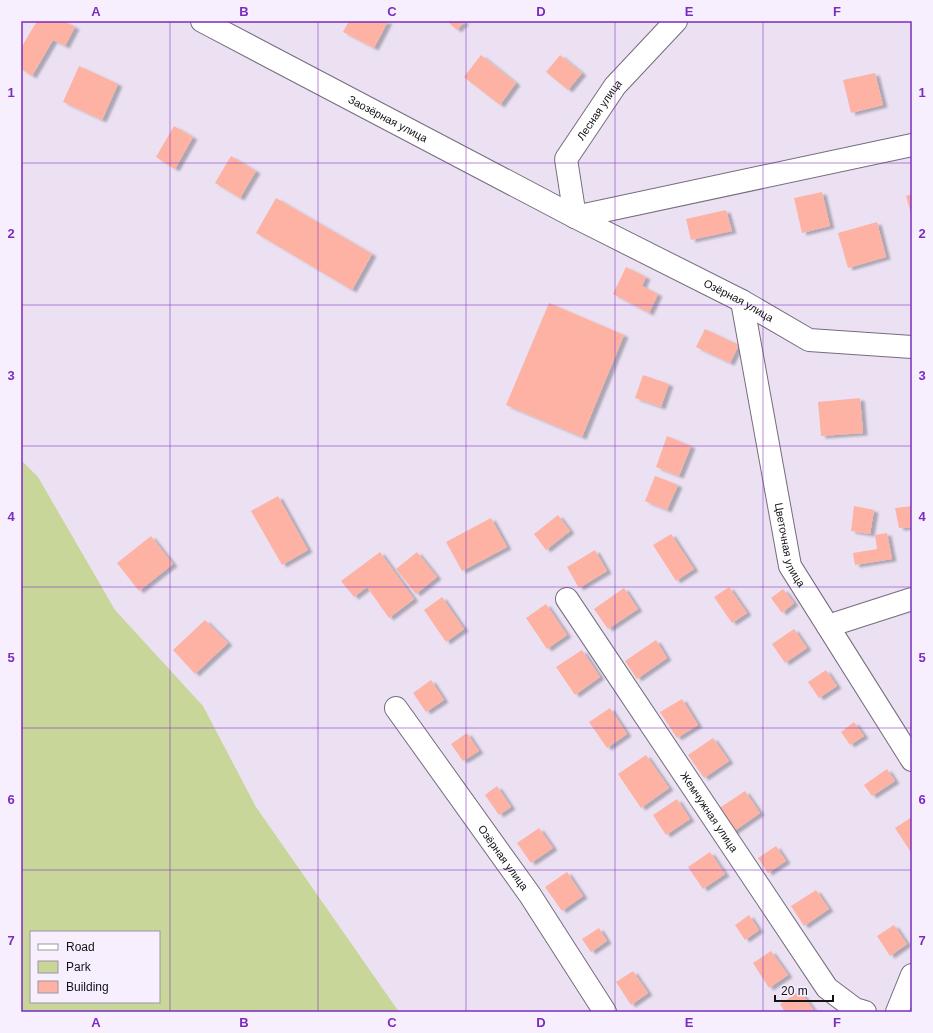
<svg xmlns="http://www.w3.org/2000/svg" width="933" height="1033" viewBox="0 0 933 1033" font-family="Helvetica,sans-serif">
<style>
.green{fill:#c8d699;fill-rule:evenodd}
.building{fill:#feb2a3;filter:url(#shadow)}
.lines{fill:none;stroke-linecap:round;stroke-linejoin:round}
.minor-casing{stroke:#756c7c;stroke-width:24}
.minor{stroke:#fff;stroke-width:22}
.grid{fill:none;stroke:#7b2cbf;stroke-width:1;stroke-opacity:0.55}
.labels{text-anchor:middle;stroke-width:3;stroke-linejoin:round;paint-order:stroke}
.street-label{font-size:11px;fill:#141117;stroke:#f7effe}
.neatline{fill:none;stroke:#7b2cbf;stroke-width:1.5}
.grid-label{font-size:13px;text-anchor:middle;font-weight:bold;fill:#7b2cbf}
</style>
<defs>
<filter id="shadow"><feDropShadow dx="4.5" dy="2.5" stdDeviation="1" flood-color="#0004"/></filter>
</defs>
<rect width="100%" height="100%" fill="#ebe1f3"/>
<!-- green -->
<path class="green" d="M21 460 38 477 115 610 203 706 256 807 399 1012H21ZM31 932H159V1002H31Z"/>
<!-- building -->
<g class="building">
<polygon points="37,21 64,21 75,27 65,46 53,40 32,76 21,69 21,48"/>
<polygon points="349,21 388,21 374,48 343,32"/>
<polygon points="447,21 465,21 457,30"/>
<polygon points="481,55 516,83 500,105 464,77"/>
<polygon points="560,55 582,73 568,90 546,72"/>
<polygon points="79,66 118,84 102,120 63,102"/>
<polygon points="875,73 883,105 851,113 843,80"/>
<polygon points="174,126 193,137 175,169 156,157"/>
<polygon points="231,156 256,171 240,198 215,183"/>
<polygon points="822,192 830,226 802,233 794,198"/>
<polygon points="912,194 912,217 906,196"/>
<polygon points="276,198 372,254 352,290 256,233"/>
<polygon points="726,210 732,231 691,240 686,219"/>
<polygon points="877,222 886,257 848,268 838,233"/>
<polygon points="626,267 646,277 642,286 658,294 649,313 613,294"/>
<polygon points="549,303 624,335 582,437 506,405"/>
<polygon points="705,329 739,345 730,363 696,347"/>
<polygon points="643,375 669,384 661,407 635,398"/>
<polygon points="860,398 863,433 821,436 818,402"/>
<polygon points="667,436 691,446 679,476 656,467"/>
<polygon points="655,476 678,485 667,510 645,501"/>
<polygon points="278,496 308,550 282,565 251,511"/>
<polygon points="854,506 874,510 870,534 851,531"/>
<polygon points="912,506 912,527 899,528 895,508"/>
<polygon points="558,515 570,531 546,550 534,534"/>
<polygon points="491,518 507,547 462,571 446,542"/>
<polygon points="887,533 892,559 855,565 853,553 877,549 875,535"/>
<polygon points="671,534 694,569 676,581 653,545"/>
<polygon points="151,536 173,564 139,591 117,563"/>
<polygon points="595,550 607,571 579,588 567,567"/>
<polygon points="380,552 414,599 389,618 367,587 354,597 341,581"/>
<polygon points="417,552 437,577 416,594 396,569"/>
<polygon points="729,587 747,613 732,623 714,597"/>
<polygon points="624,588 638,609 608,629 594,609"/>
<polygon points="783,589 794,603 782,613 771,598"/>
<polygon points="442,597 464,629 446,642 424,610"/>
<polygon points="546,604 567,635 547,649 526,618"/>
<polygon points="205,620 228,643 195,674 173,650"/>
<polygon points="794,629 807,648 785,663 772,644"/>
<polygon points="656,640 667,658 637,679 625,661"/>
<polygon points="582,650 600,677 575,695 556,667"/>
<polygon points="826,670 837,686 819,698 808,682"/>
<polygon points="431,680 444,700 426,712 413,693"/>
<polygon points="682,699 698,725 677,738 660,712"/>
<polygon points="610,708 627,734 607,748 589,722"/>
<polygon points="854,722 864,736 850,745 841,732"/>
<polygon points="467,733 479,751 463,761 451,744"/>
<polygon points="713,738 729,761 704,778 688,755"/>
<polygon points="646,755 669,788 641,808 618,774"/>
<polygon points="887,769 895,781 872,796 864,785"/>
<polygon points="497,786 511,807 499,815 485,795"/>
<polygon points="745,791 760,813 730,834 715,811"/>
<polygon points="677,799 690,819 666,835 653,815"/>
<polygon points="912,817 912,854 895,828"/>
<polygon points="539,828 553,848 531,863 517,843"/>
<polygon points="776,846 786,861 768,873 758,858"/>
<polygon points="710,852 725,874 703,889 688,867"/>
<polygon points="567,872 583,896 562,911 545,887"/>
<polygon points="816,890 829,909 804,926 791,906"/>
<polygon points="749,915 759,930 745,940 735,925"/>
<polygon points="894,925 907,944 890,956 877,936"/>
<polygon points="599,928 607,941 591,952 582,939"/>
<polygon points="771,951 788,975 769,988 753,963"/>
<polygon points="633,971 648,993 631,1005 616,982"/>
<polygon points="800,991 815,1012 785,1012 780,1004"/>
</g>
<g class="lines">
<defs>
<g id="minor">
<path id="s1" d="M202 21 575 217 742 301 809 340 912 347"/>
<polyline points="575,217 912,145"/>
<path id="s2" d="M575 217 566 159 615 86 676 21"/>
<path id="s3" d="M742 301 790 566 912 760"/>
<path id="s4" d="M567 599 827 988 855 1009 865 1012"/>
<polyline points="828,626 912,599"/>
<path id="s5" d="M396 708 530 895 605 1012"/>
<polyline points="897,1012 912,975"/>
</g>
</defs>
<!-- minor casing -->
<use href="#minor" class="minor-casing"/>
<!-- minor -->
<use href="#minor" class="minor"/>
</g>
<!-- grid -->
<path class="grid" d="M170 21V1012M318 21V1012M466 21V1012M615 21V1012M763 21V1012M21 163H912M21 305H912M21 446H912M21 587H912M21 728H912M21 870H912"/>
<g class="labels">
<!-- street labels -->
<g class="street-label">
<text dy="4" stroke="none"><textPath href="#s2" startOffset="118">Лесная улица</textPath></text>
<text dy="4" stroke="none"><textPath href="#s1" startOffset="210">Заозёрная улица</textPath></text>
<text dy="4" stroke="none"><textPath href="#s1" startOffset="605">Озёрная улица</textPath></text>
<text dy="4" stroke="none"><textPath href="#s3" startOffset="249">Цветочная улица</textPath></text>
<text dy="4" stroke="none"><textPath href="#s4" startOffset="256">Жемчужная улица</textPath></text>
<text dy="4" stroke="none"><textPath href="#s5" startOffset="184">Озёрная улица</textPath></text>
</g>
</g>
<!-- border -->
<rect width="933" height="1033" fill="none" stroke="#f7effe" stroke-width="44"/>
<!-- legend -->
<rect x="30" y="931" width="130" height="72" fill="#f7effe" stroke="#9c96a2"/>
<rect x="38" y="944" width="20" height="6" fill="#ffffff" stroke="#9c96a2"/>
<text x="66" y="951" font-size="12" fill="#141117">Road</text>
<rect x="38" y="961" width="20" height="12" fill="#c8d699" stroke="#9c96a2"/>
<text x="66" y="971" font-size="12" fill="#141117">Park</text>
<rect x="38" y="981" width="20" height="12" fill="#feb2a3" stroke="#9c96a2"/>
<text x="66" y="991" font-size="12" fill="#141117">Building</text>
<!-- scale -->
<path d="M775 995v6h58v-6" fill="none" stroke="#141117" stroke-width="2"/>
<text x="781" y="995" font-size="12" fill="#141117" stroke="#f7effe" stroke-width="3" paint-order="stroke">20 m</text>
<rect x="22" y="22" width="889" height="989" class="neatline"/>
<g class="grid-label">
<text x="96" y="16">A</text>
<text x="244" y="16">B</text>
<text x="392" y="16">C</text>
<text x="541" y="16">D</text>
<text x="689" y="16">E</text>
<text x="837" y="16">F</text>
<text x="11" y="97">1</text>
<text x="922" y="97">1</text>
<text x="11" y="238">2</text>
<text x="922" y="238">2</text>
<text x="11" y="380">3</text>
<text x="922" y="380">3</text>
<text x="11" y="521">4</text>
<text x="922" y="521">4</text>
<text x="11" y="662">5</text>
<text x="922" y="662">5</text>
<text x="11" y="804">6</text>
<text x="922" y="804">6</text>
<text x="11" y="945">7</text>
<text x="922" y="945">7</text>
<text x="96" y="1027">A</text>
<text x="244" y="1027">B</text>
<text x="392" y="1027">C</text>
<text x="541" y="1027">D</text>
<text x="689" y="1027">E</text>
<text x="837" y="1027">F</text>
</g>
</svg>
